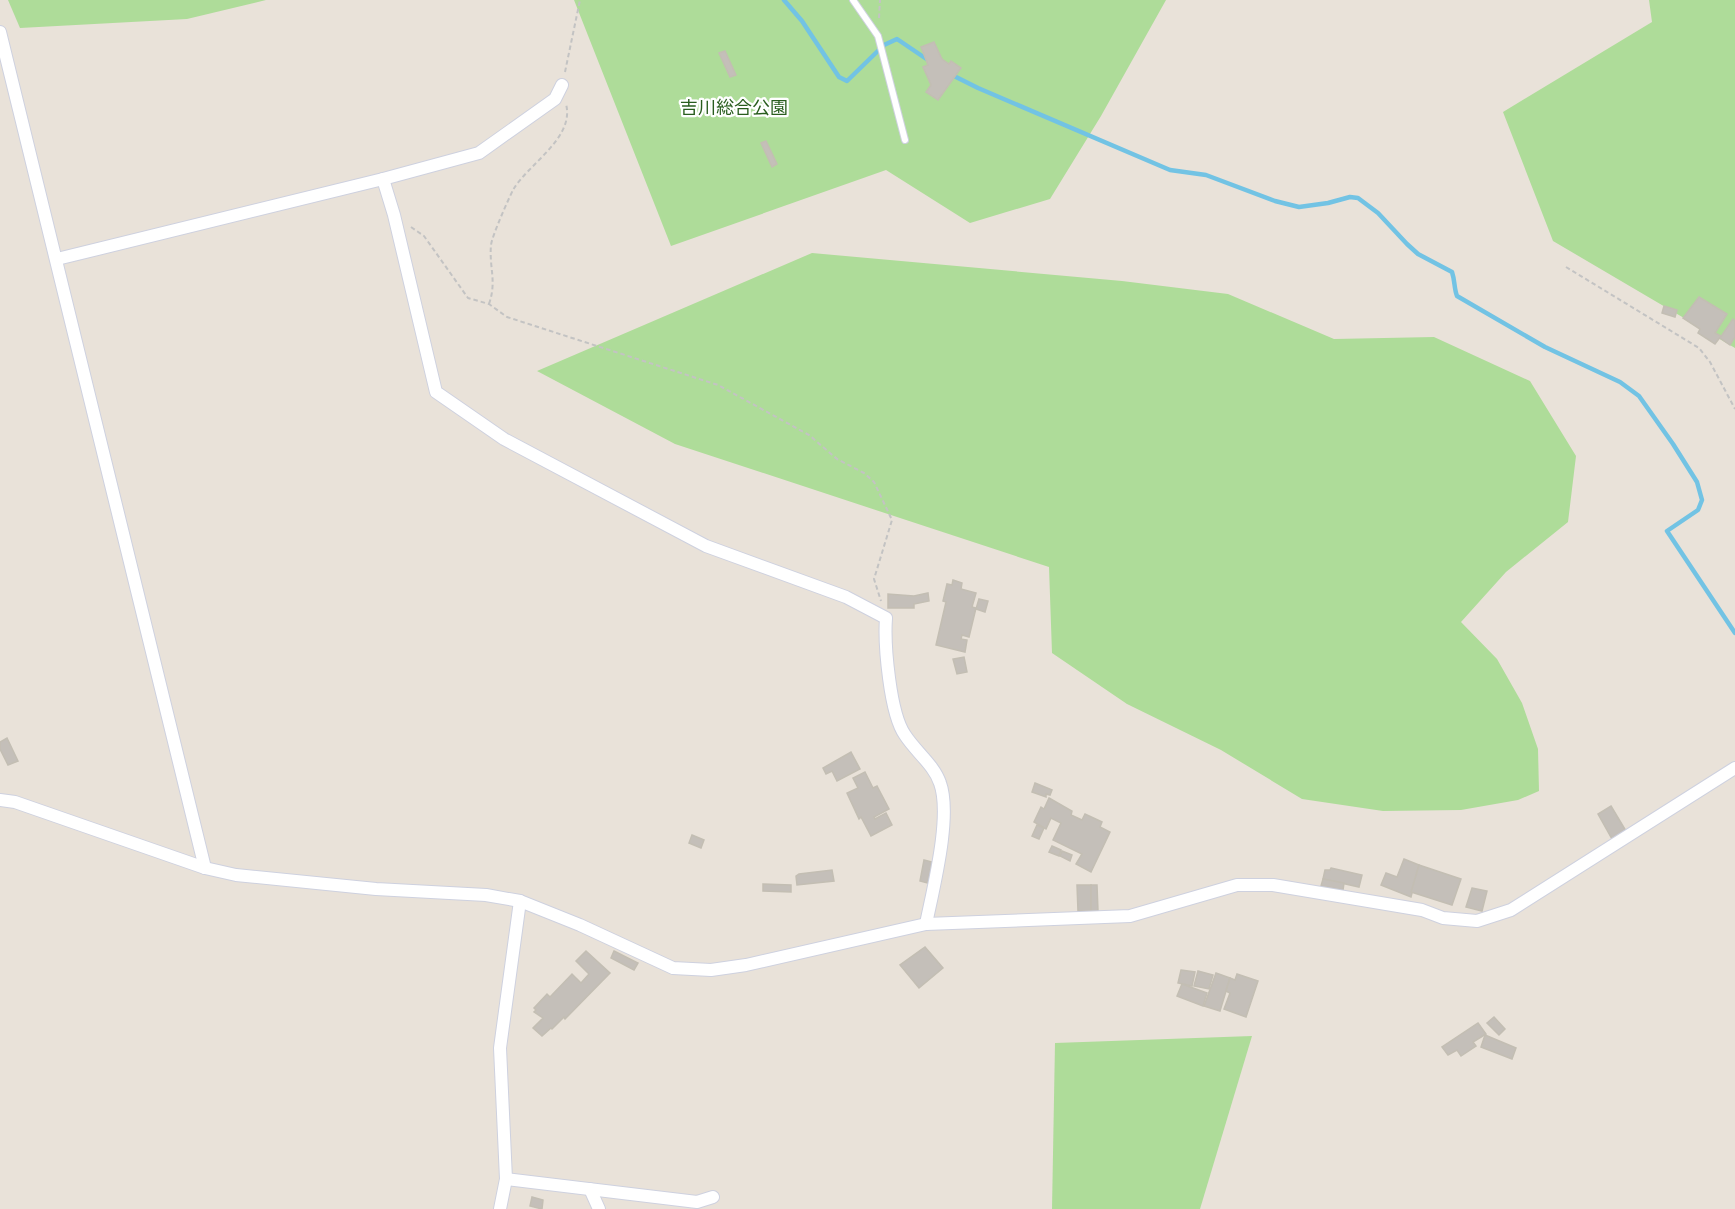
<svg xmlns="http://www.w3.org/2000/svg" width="1735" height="1209" viewBox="0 0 1735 1209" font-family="'Noto Sans','Noto Sans JP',sans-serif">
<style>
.green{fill:#aedc99}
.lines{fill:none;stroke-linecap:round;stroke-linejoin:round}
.stream{stroke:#72c3e4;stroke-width:4.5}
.building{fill:#c4bfb9;stroke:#c3beb3;stroke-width:1.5}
.lane-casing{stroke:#ced1df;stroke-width:8}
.street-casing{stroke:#ced1df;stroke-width:14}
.path{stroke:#c3c3c3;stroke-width:2;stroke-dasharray:4.5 3;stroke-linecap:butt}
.lane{stroke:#fff;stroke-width:6}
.street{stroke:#fff;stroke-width:12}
.labels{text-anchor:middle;stroke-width:4.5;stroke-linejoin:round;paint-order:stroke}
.park-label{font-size:18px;fill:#295d1e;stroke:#fff}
</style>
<rect width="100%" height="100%" fill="#e9e2d9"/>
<!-- green -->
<g class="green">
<polygon points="8,0 266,0 187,19 20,28"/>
<polygon points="574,0 1166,0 1101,116 1050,199 970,223 886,170 671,246"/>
<polygon points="1649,0 1735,0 1735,348 1553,241 1503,112 1652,22"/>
<polygon points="812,253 1122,281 1228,294 1334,339 1434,337 1530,381 1576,456 1568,522 1506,572 1461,622 1497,659 1522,703 1538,749 1539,791 1518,800 1461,810 1383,811 1302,799 1221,750 1127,704 1052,653 1049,567 675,444 537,371"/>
<polygon points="1252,1036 1200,1209 1052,1209 1055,1043"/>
</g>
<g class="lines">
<!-- stream -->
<g class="stream">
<polyline points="784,0 802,21 839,77 847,81 884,45 897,39 928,60"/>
<path d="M950 74 978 88 1170 170 1206 175 1275 201 1299 207 1328 203 1350 197 1358 198 1378 213 1407 244 1418 254 1452 272C1455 281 1454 288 1457 296L1545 347 1620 382 1639 396 1673 444 1697 482 1702 500 1698 510 1667 531 1735 633"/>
</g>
</g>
<!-- building -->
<g class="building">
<polygon points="934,42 942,59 949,64 951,61 961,68 938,100 926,92 931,85 923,67 928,65 921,47"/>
<polygon points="725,51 736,75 730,77 719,53"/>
<polygon points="766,141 777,164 772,167 761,143"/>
<polygon points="1699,297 1727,314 1715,333 1721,336 1715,344 1698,333 1700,329 1683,318"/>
<polygon points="1664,306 1677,310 1675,317 1662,313"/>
<polygon points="1733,319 1735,321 1735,337 1730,345 1720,338"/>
<polygon points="953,580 962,583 961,589 976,593 972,607 976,608 969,637 962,635 961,639 967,640 965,652 936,645 946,602 943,601 947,584 952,585"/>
<polygon points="928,593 929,601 914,604 914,608 888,608 888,594 914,596"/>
<polygon points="979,599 988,601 985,612 976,609"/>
<polygon points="964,657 967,672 957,674 953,659"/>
<polygon points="7,738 18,761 8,765 0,749 0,742"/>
<polygon points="851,752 860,769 837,781 832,771 826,774 823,768"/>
<polygon points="865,772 873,788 877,786 889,809 874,817 875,819 886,813 892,825 871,836 861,817 859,819 847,793 858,788 853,778"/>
<polygon points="1035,783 1052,790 1050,795 1046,794 1046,797 1032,792"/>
<polygon points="1049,798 1072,811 1071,815 1082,820 1085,814 1102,822 1100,827 1110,832 1091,872 1076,864 1082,854 1053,840 1061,823 1051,818 1046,829 1034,822 1041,807 1044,809"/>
<polygon points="1611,806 1626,831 1612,839 1598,814"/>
<polygon points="1037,825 1044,828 1039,839 1032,836"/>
<polygon points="692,835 704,840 701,848 689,843"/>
<polygon points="1052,846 1061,850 1059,856 1049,852"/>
<polygon points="1062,851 1072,855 1070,861 1060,856"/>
<polygon points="1404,859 1419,865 1411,897 1381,885 1386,873 1397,877"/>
<polygon points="924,860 932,862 928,883 920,881"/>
<polygon points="1419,865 1461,879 1452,905 1411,892"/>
<polygon points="1331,868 1362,875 1359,887 1323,879 1325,870 1330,870"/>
<polygon points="832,870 834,881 797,885 796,876 799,874"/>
<polygon points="1323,879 1344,883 1343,890 1321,886"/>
<polygon points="763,884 791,885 791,892 763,891"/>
<polygon points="1077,885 1091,885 1091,911 1078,911"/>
<polygon points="1091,885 1097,885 1098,911 1091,911"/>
<polygon points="1472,888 1487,891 1482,911 1466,907"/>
<polygon points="925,947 943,968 919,988 900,965"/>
<polygon points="586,951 610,973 565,1019 564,1017 552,1029 551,1028 542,1036 533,1028 543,1018 534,1012 536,1010 534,1008 547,994 550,997 572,974 581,983 589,974 576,961"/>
<polygon points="614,951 638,963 634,970 611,958"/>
<polygon points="1181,970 1195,972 1192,986 1178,983"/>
<polygon points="1198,971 1213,975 1209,989 1194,986"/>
<polygon points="1216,973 1230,978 1220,1011 1204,1006"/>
<polygon points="1237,974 1258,981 1246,1017 1224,1009 1230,993 1226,991 1230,978 1235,980"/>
<polygon points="1182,984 1207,993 1203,1006 1177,996"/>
<polygon points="1494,1017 1505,1029 1499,1035 1487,1023"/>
<polygon points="1478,1023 1486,1034 1473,1042 1476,1046 1461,1056 1457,1050 1448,1055 1442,1047"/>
<polygon points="1485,1035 1516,1048 1512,1059 1481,1047"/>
<polygon points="532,1197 543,1200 542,1209 530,1206"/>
</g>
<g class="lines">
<defs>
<polyline id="lane" points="853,0 878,36 905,140"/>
<g id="street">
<polyline points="0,32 205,868"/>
<path d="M383 179 394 215 436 392 504 439 706 546 846 597 886 618C884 645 890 714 905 735 916 752 934 765 940 783 952 816 933 889 926 924"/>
<polyline points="57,259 383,179 479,153 555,99 562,85"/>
<polyline points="0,800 15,802 205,868 236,875 376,889 486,895 520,901 580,925 673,968 711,970 746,965 926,924 1130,916 1237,885 1273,885 1422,910 1443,918 1477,921 1511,910 1735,768"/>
<polyline points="506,1179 697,1202 713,1197"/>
<polyline points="590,1189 599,1209"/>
<polyline points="500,1209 506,1179 500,1048 520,901"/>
</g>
</defs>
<!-- lane casing -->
<use href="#lane" class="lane-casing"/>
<!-- street casing -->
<use href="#street" class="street-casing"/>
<!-- path -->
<g class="path">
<polyline points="879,18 880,0"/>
<polyline points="565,72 580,0"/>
<polyline points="411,227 424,236 468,298 489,304 507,317 718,385 809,435 837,459 864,473 874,482 892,520 874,579 881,601"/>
<polyline points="1566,267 1699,348 1710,362 1735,409"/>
<path d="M489 304C497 281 489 268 491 245 492 236 508 200 513 190 528 164 575 138 566 104"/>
</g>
<!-- lane -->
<use href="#lane" class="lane"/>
<!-- street -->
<use href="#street" class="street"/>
</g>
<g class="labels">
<!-- park labels -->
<g class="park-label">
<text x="734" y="114">吉川総合公園</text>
</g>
</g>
</svg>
